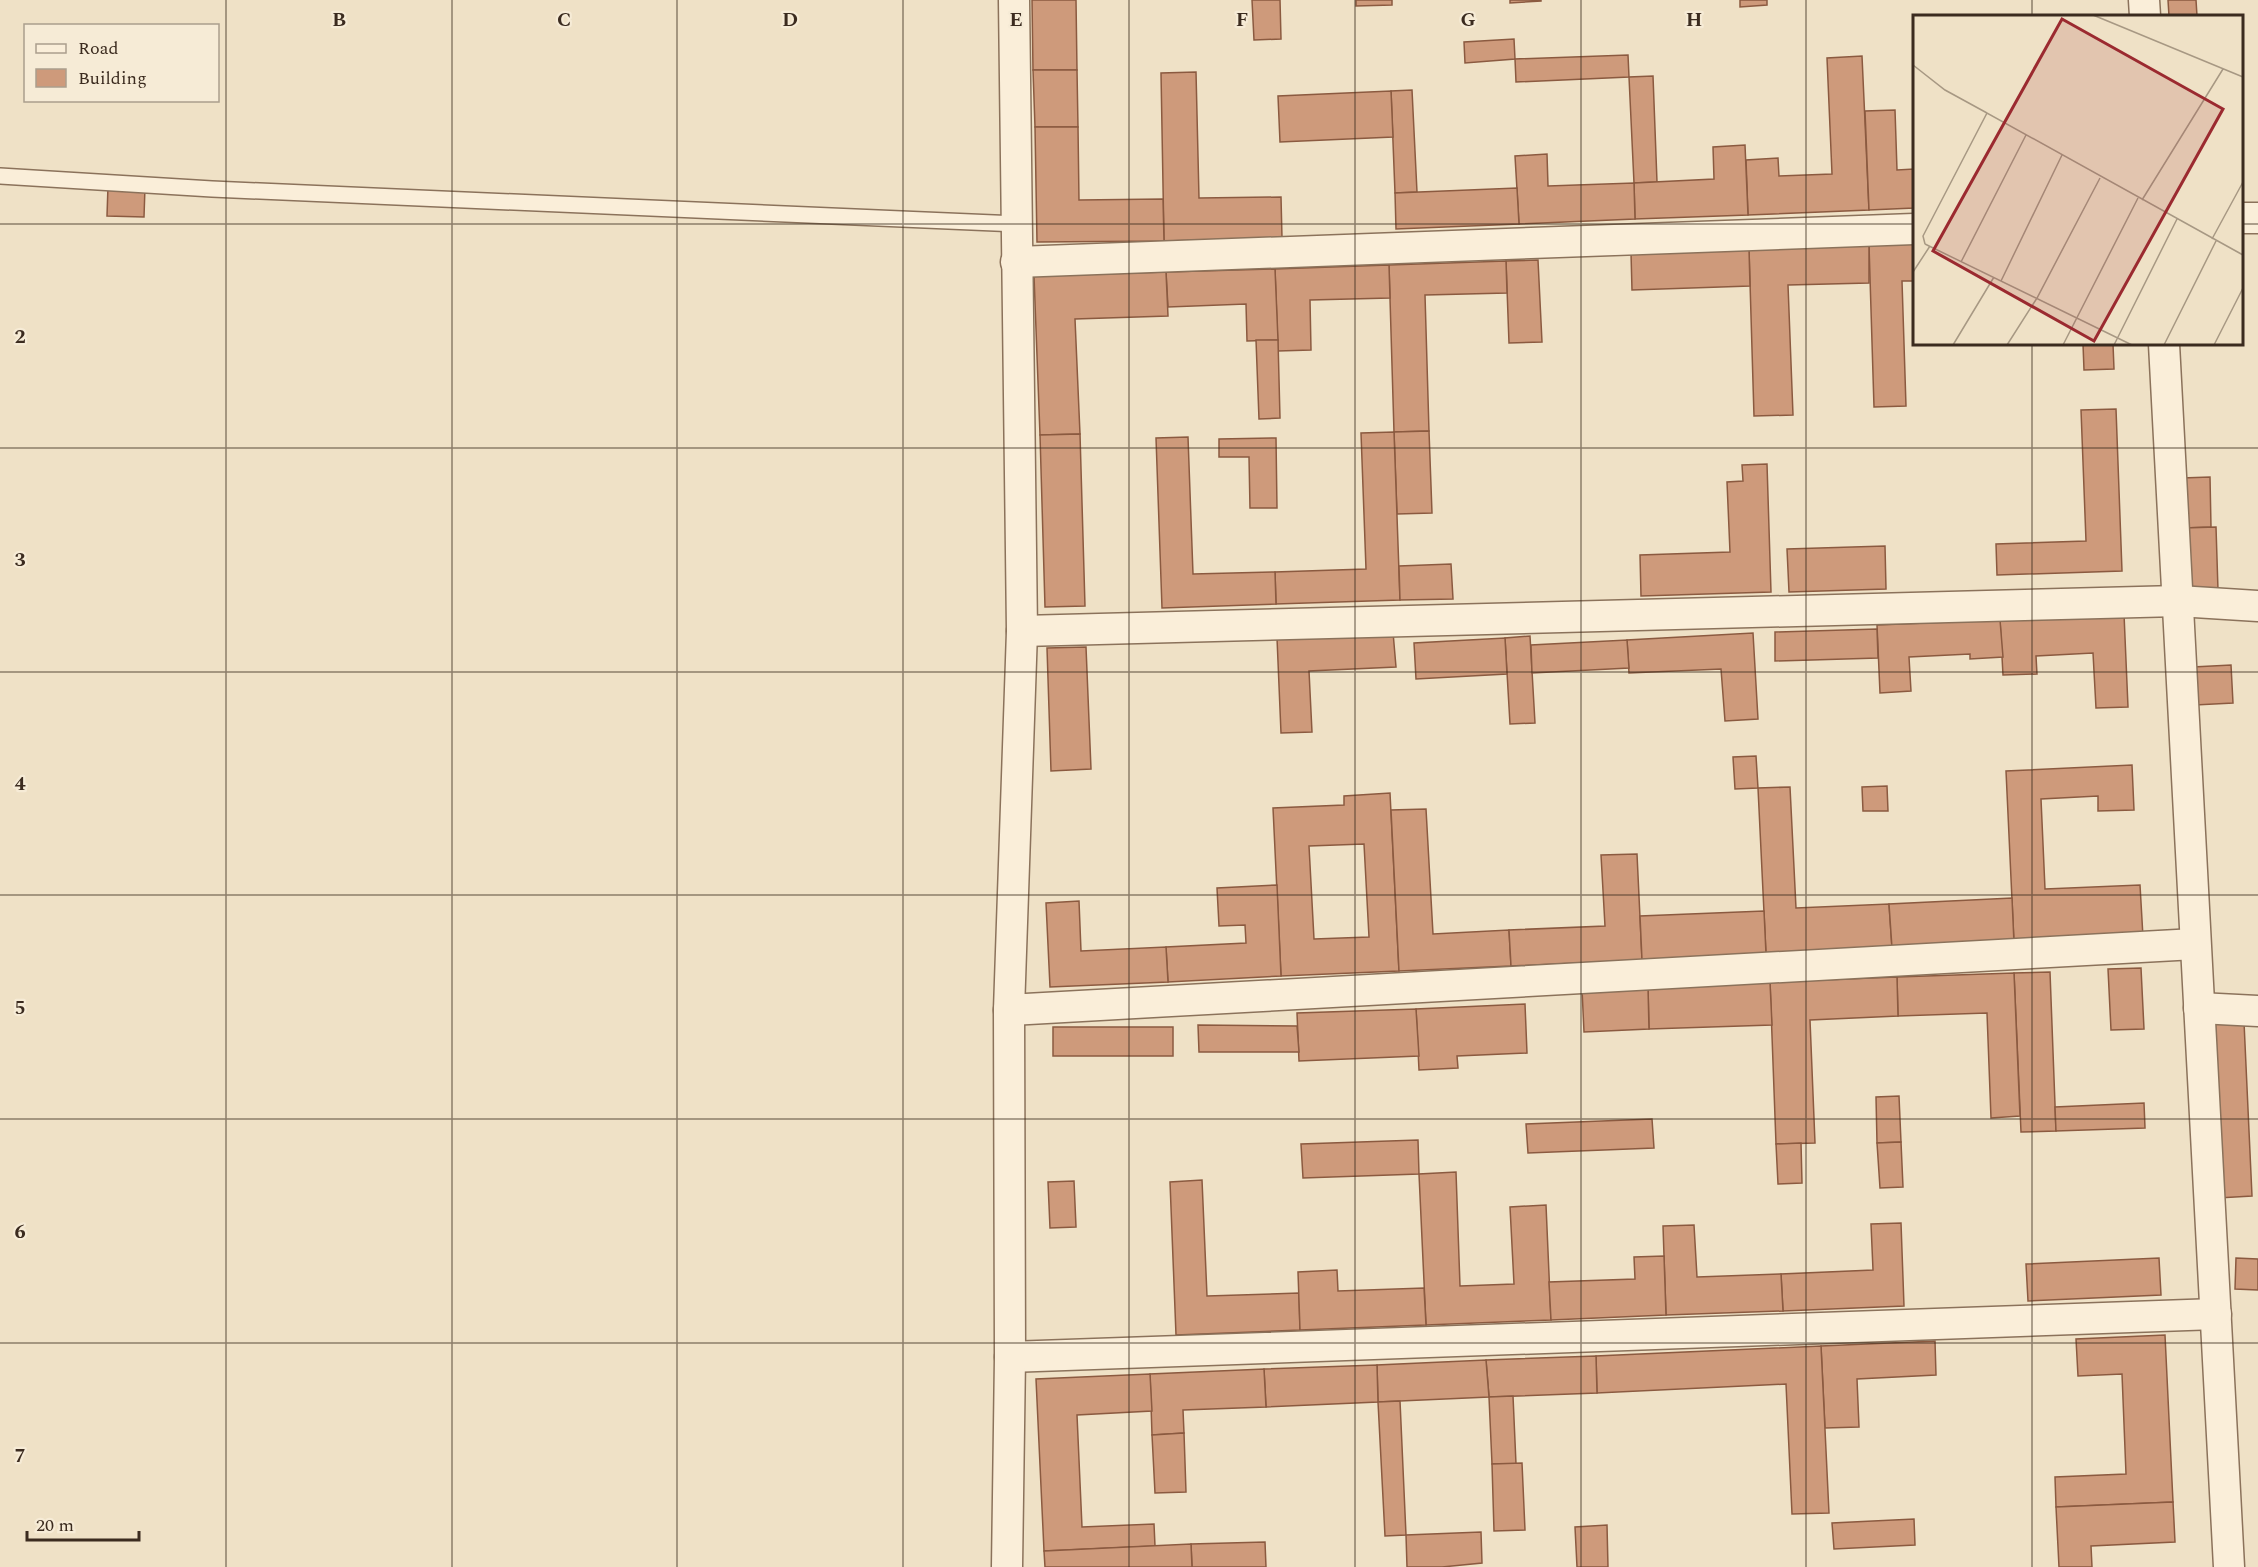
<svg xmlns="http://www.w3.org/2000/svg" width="2258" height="1567" viewBox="0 0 2258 1567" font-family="Spectral,serif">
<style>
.building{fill:#ce9a7b;stroke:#8b5a40;stroke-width:1.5;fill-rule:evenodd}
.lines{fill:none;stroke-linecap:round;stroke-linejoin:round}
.service-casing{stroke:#8b725b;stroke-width:18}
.minor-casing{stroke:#8b725b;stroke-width:33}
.service{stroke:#faeed9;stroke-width:15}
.minor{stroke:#faeed9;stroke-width:30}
.grid{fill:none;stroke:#3b2b1f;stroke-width:1.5;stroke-opacity:0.55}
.inset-road{fill:none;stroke:#a79883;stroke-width:1.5}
.view{fill:#9b2a30;fill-opacity:0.15;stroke:#9b2a30;stroke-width:3}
.inset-edge{fill:none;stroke:#3b2b1f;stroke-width:3}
.grid-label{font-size:20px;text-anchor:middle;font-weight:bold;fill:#3b2b1f;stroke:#f6ebd6;stroke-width:4.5;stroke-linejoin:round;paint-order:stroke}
</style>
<rect width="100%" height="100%" fill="#efe1c6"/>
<!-- building -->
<g class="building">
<polygon points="1032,0 1076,0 1077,70 1033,70"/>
<polygon points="1252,0 1280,0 1281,39 1254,40"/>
<polygon points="1356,0 1392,0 1392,5 1356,6"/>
<polygon points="1510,0 1541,0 1541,1 1510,3"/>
<polygon points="1740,0 1767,0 1767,5 1740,7"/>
<polygon points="2168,0 2196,0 2197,16 2169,16"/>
<polygon points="1514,39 1515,59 1465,63 1464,42"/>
<polygon points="1628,55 1629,77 1516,82 1515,59"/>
<polygon points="1862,56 1869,210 1748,215 1746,160 1778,158 1779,176 1832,174 1827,58"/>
<polygon points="1033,70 1077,70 1078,127 1035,127"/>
<polygon points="1196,72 1199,198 1281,197 1282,238 1164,241 1161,73"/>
<polygon points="1653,76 1657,182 1634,183 1629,77"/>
<polygon points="1412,90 1417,192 1395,193 1391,91"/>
<polygon points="1391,91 1393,137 1280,142 1278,96"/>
<polygon points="1895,110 1897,170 1914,169 1914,208 1869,210 1865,111"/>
<polygon points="1035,127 1078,127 1079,200 1163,199 1164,241 1037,242"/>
<polygon points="1745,145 1748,215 1635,219 1634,183 1714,179 1713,147"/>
<polygon points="1547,154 1548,186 1634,183 1635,219 1519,224 1515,156"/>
<polygon points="108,186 145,187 144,217 107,216"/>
<polygon points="1517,188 1519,224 1396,229 1395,193"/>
<polygon points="1914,244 1914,281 1902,281 1906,406 1874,407 1869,245"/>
<polygon points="1869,245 1869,283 1788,285 1793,415 1754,416 1749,249"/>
<polygon points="1749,249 1750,286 1632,290 1631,253"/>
<polygon points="1538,260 1542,342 1509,343 1506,261"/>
<polygon points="1506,261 1507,293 1425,295 1429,431 1394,432 1389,265"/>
<polygon points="1389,265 1390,298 1310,300 1311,350 1278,351 1275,269"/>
<polygon points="1275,269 1278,340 1247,341 1246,304 1168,307 1166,272"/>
<polygon points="1166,272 1168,316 1075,319 1080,434 1040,435 1034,276"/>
<polygon points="1256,340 1278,340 1280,418 1259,419"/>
<polygon points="2083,344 2113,344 2114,369 2084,370"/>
<polygon points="2116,409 2122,571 1997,575 1996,544 2086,541 2081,410"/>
<polygon points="1429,431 1432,513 1397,514 1394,432"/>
<polygon points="1394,432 1400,600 1276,604 1275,572 1366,569 1361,433"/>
<polygon points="1080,434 1085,606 1045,607 1040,435"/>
<polygon points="1188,437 1193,574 1275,572 1276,604 1162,608 1156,438"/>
<polygon points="1276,438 1277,508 1250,508 1249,457 1219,457 1219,439"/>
<polygon points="1767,464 1771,592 1641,596 1640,555 1730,552 1727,482 1743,481 1742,465"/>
<polygon points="2210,477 2211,527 2183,528 2182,478"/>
<polygon points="2216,527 2218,590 2185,591 2183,528"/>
<polygon points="1885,546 1886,589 1789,592 1787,549"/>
<polygon points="1451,564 1453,599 1400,600 1399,566"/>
<polygon points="2124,614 2128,707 2096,708 2093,653 2036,656 2037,674 2003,675 2000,620"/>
<polygon points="2000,620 2003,657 1970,659 1970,654 1909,657 1911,691 1880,693 1877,625"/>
<polygon points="1877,629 1878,658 1775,661 1775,632"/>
<polygon points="1393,632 1396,667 1309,671 1312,732 1281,733 1277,638"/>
<polygon points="1753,633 1758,719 1725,721 1721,669 1629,673 1627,640"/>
<polygon points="1530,636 1535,723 1510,724 1505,638"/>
<polygon points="1505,638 1507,674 1416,679 1414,643"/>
<polygon points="1627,640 1629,668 1532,673 1531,645"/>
<polygon points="1086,647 1091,769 1051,771 1047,648"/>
<polygon points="2231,665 2233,703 2195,705 2193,667"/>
<polygon points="1756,756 1758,788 1735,789 1733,757"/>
<polygon points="2132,765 2134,810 2098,811 2098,796 2041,799 2045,889 2140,885 2143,937 2014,943 2006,771"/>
<polygon points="1887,786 1888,811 1863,811 1862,787"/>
<polygon points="1790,787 1796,908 1889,904 1892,948 1766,954 1758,788"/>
<path d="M1390 793 1399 971 1281 976 1273 808 1344 805V796ZM1364 844 1369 937 1314 939 1309 846Z"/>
<polygon points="1426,809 1433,934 1509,930 1511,966 1399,971 1391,810"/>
<polygon points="1637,854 1642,960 1511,966 1509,930 1605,926 1601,855"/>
<polygon points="1277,885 1281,976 1168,982 1166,947 1246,943 1245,925 1219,926 1217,888"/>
<polygon points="2012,898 2014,943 1892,948 1889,904"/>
<polygon points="1079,901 1081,951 1166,947 1168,982 1050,987 1046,903"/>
<polygon points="1764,911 1766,954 1642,960 1640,916"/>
<polygon points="2141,968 2144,1029 2111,1030 2108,969"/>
<polygon points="2050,972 2056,1131 2021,1132 2014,973"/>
<polygon points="2014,973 2020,1116 1991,1118 1987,1013 1898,1016 1897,977"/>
<polygon points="1897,977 1898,1016 1810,1020 1815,1143 1776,1144 1770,982"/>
<polygon points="1770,982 1772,1025 1649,1029 1648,987"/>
<polygon points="1648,987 1649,1029 1584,1032 1582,989"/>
<polygon points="1525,1004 1527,1053 1457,1056 1458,1068 1419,1070 1416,1009"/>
<polygon points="1416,1009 1419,1056 1299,1061 1297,1013"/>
<polygon points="2244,1022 2252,1196 2218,1198 2210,1024"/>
<polygon points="1198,1025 1297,1026 1299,1052 1199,1052"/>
<rect x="1053" y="1027" width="120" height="29"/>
<polygon points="1899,1096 1901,1142 1877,1143 1876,1097"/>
<polygon points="2144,1103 2145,1128 2056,1131 2055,1107"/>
<polygon points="1652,1119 1654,1148 1528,1153 1526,1124"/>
<polygon points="1418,1140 1419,1174 1303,1178 1301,1144"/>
<polygon points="1901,1142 1903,1187 1880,1188 1877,1143"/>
<polygon points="1801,1143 1802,1183 1778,1184 1776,1144"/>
<polygon points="1456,1172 1460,1286 1514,1284 1510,1207 1546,1205 1551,1320 1426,1325 1419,1174"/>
<polygon points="1202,1180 1207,1296 1299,1293 1300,1330 1176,1335 1170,1182"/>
<polygon points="1074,1181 1076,1227 1050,1228 1048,1182"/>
<polygon points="1901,1223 1904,1306 1783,1311 1781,1274 1873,1270 1871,1224"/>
<polygon points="1694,1225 1697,1277 1781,1274 1783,1311 1666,1315 1663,1226"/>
<polygon points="1664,1256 1666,1315 1551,1320 1549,1282 1635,1279 1634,1257"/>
<polygon points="2159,1258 2161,1295 2028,1301 2026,1264"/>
<polygon points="2236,1258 2258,1259 2258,1290 2235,1289"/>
<polygon points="1337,1270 1338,1291 1424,1288 1426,1325 1300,1330 1298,1272"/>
<polygon points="2165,1335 2173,1502 2056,1507 2055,1477 2126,1474 2122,1374 2078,1376 2076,1339"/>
<polygon points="1935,1341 1936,1375 1857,1379 1859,1427 1825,1428 1821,1346"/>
<polygon points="1821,1346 1829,1513 1792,1514 1786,1384 1597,1393 1596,1356"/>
<polygon points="1596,1356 1597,1393 1489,1397 1486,1360"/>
<polygon points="1486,1360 1489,1397 1378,1402 1377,1365"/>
<polygon points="1377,1365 1378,1402 1266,1407 1264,1369"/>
<polygon points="1264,1369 1266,1407 1183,1410 1184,1433 1152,1435 1150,1374"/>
<polygon points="1150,1374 1152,1411 1077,1415 1082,1527 1154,1524 1155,1546 1044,1551 1036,1379"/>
<polygon points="1513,1396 1516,1464 1492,1464 1489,1397"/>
<polygon points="1400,1401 1406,1535 1385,1536 1378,1402"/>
<polygon points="1184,1433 1186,1492 1155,1493 1152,1435"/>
<polygon points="1522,1463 1525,1530 1494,1531 1492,1464"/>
<polygon points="2173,1502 2175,1542 2091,1546 2092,1567 2059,1567 2056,1507"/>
<polygon points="1914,1519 1915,1545 1834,1549 1832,1523"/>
<polygon points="1607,1525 1608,1567 1577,1567 1575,1527"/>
<polygon points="1481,1532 1482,1563 1442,1567 1407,1567 1406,1535"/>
<polygon points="1265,1542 1266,1567 1192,1567 1191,1544"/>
<polygon points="1191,1544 1192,1567 1045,1567 1044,1551"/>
</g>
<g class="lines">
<defs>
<polyline id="service" points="0,176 212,189 1018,224"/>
<g id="minor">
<polyline points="2144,0 2145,16"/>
<polyline points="2242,218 2258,218"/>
<polyline points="1016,262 1914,229"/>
<polyline points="2164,344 2229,1567"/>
<polyline points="1022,631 2178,601 2258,606"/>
<polyline points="2199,1008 2258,1011"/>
<polyline points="1009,1010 2195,944"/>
<polyline points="1010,1357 2216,1314"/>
<polyline points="1007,1567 1010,1357 1009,1010 1022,631 1014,0"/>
</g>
</defs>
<!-- service casing -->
<use href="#service" class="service-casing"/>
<!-- minor casing -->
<use href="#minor" class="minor-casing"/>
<!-- service -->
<use href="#service" class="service"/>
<!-- minor -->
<use href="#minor" class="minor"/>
</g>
<!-- grid -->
<path class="grid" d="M226 0V1567M452 0V1567M677 0V1567M903 0V1567M1129 0V1567M1355 0V1567M1581 0V1567M1806 0V1567M2032 0V16M0 224H1914M2242 224H2258M2032 344V1567M0 448H2258M0 672H2258M0 895H2258M0 1119H2258M0 1343H2258"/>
<!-- overview -->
<g transform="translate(1913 15)">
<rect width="330" height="330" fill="#efe1c6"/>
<path class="inset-road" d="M180 0 330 62M0 50 32 75 74 98M229 185 310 54M299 224 330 167M12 229 10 221 74 98 330 240M12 229 219 330M48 247 113 120M0 257 17 231M88 266 149 140M40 330 81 262M94 330 124 283 187 163M150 330 225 183M201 330 264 204M251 330 303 226M301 330 330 273"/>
<path class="view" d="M149 4 310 94 181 326 20 236Z"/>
<rect width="330" height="330" class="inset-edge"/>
</g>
<g class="grid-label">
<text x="339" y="26">B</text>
<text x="564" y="26">C</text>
<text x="790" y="26">D</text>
<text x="1016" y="26">E</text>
<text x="1242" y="26">F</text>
<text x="1468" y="26">G</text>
<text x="1694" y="26">H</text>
<text x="20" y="343">2</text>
<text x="20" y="566">3</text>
<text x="20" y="790">4</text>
<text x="20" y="1014">5</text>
<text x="20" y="1238">6</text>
<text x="20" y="1462">7</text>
</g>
<!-- legend -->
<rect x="24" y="24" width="195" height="78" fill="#f6ebd6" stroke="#ab9e8d" stroke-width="1.5"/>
<rect x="36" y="44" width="30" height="9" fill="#faeed9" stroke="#ab9e8d" stroke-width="1.5"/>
<text x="78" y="54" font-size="18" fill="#3b2b1f">Road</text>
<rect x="36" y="69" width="30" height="18" fill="#ce9a7b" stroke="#ab9e8d" stroke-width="1.5"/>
<text x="78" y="84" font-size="18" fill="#3b2b1f">Building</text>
<!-- scale -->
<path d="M27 1531v9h112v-9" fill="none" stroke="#3b2b1f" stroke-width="3"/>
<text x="36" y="1531" font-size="18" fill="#3b2b1f" stroke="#f6ebd6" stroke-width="4.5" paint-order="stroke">20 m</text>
</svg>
